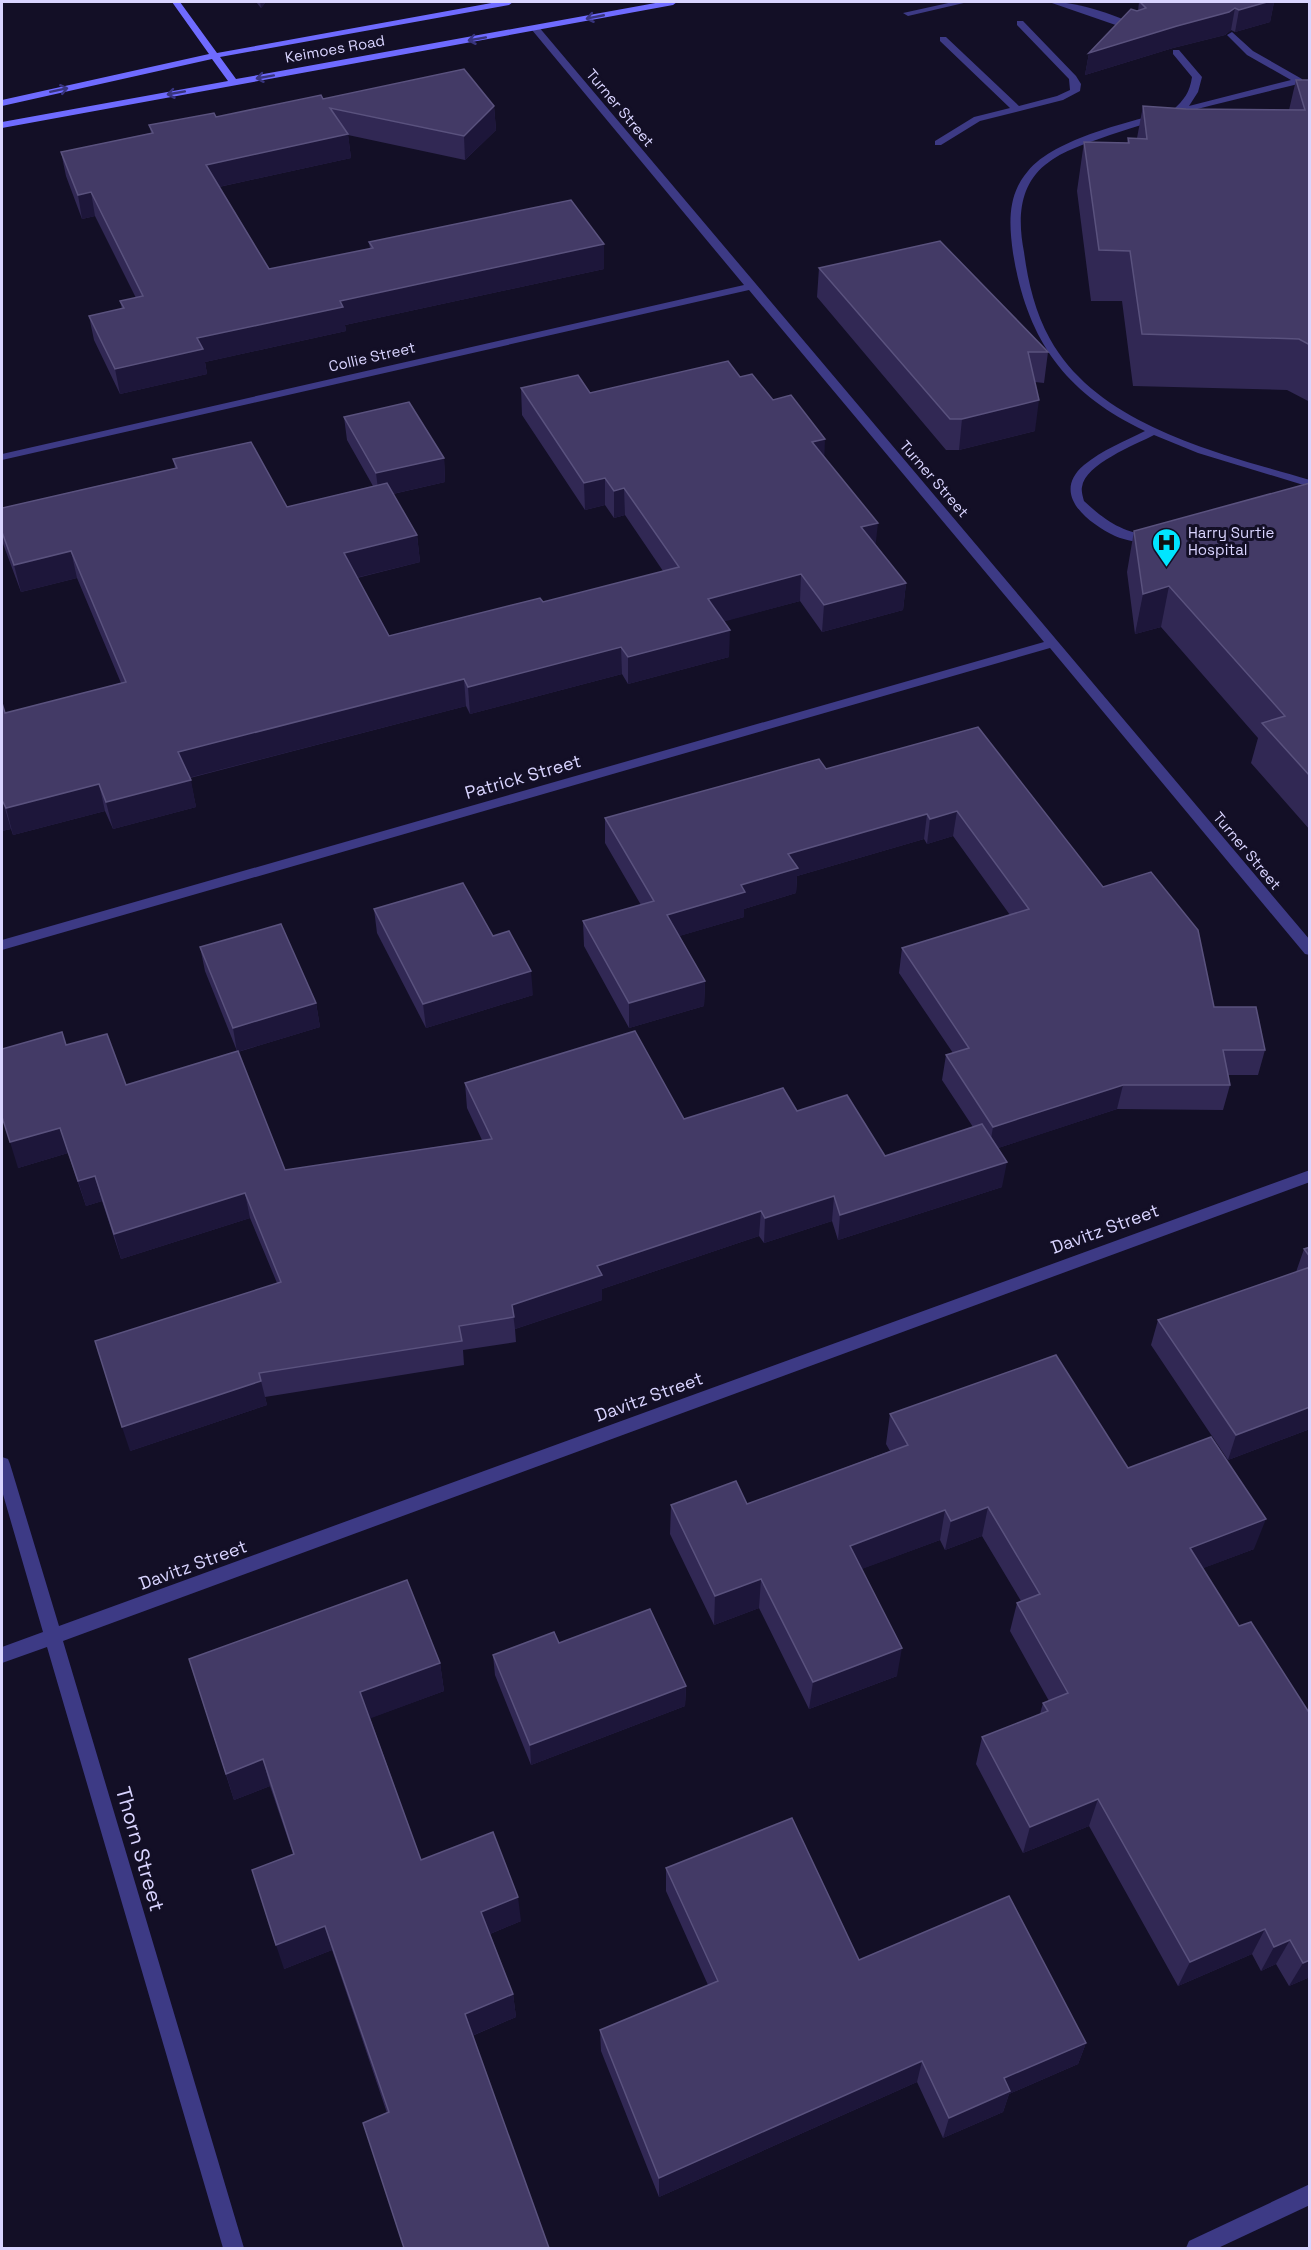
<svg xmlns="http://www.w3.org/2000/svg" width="1311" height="2250" viewBox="0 0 1311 2250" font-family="'Space Grotesk',sans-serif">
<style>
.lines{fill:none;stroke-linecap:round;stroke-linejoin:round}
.lane{fill:#3d3a85;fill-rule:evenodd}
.street{fill:#3d3a85;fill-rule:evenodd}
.secondary{fill:#6f6bff;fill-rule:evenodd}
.wall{fill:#312854}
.shaded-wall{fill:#1d163a}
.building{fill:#433a66;stroke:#5a527e;stroke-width:1.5}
.oneway{stroke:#38347d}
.labels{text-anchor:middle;stroke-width:6;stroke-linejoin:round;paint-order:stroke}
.far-street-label{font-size:15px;fill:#d9d4ff;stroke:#130f26}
.far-poi-label{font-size:15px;fill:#d9d4ff;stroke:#130f26;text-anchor:start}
.street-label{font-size:18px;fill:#d9d4ff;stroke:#130f26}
.near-street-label{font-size:21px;fill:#d9d4ff;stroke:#130f26}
</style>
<rect width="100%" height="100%" fill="#130f26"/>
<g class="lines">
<!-- lane -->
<g class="lane">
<polygon points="953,2 968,2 908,16 903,13"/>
<path d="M1049 2C1069 0 1124 16 1141 29L1133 31Z"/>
<polygon points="1017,21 1023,21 1076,76 1081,84 1080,91 1063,100 980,121 941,145 935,145 935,141 974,117 1010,108 940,41 940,37 946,37 1019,106 1057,96 1070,90 1069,79 1017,25"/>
<path d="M1232 32 1253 51 1302 79V83C1238 99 1173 113 1110 135 1088 143 1063 150 1045 165 1018 187 1018 221 1024 252 1028 282 1035 312 1050 339 1098 426 1221 454 1310 480V487L1198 453 1154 435C1135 445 1085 464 1082 487 1081 491 1083 497 1084 501 1110 525 1121 530 1155 538V544L1151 545C1140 542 1126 541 1115 536 1088 523 1050 494 1084 465 1102 450 1125 441 1145 431 1065 393 1027 340 1013 253 1009 224 1007 195 1028 171 1055 138 1133 121 1173 110 1184 100 1190 92 1192 77L1173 54V50H1179L1202 77 1198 92 1189 106 1291 80 1247 55 1227 35Z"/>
</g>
<!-- street -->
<g class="street">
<polygon points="532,26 538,26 1310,940 1310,955 1305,954 1050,648 2,950 2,940 1044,642 749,290 2,460 2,454 744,285 532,30"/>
<polygon points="1310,1170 1310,1182 63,1641 244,2248 223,2248 47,1647 2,1663 2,1647 43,1632 2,1491 2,1457 8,1459 10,1464 59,1626"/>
<polygon points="1310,2184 1310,2205 1218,2248 1186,2248 1189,2241"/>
</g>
<!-- secondary -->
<polygon class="secondary" points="172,2 180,2 217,53 497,2 513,2 509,5 220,57 236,79 661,2 677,2 673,5 2,128 2,122 228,81 212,59 2,106 2,100 209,54"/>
</g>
<!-- wall -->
<g class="wall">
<polygon points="256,2 266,2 261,8"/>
<polygon points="1139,2 1274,2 1270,22 1235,32 1231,30 1225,35 1173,48 1085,75 1089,53 1138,11"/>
<polygon points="1296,80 1310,80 1310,402 1287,390 1133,386 1122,301 1091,301 1077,191 1084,142 1127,143 1128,138 1137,138 1143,106 1186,109 1289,110"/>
<polygon points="323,99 494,106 496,130 465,160 348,135 351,158 219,187 269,269 370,249 369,242 604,244 604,269 345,325 346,331 205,362 207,374 120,394 94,340 89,316 122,309 120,301 136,298 95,216 82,219 66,176 61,152 151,133 149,125 216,117"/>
<polygon points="819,268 1048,352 1044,383 1035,382 1035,431 959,450 946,450 817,297"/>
<polygon points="740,377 773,400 824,457 876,545 906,583 903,610 822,632 800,601 724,621 729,657 628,684 622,674 470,714 466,706 190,778 196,807 113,829 105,811 13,835 11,829 2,831 5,713 121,683 77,578 21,592 2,541 2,508 175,468 173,459 287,507 373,486 347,440 344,417 444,458 445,482 393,494 417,535 420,562 357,578 389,636 543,602 663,571 625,515 614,518 605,505 585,510 522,415 521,388 590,393"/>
<polygon points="1310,483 1310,830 1251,763 1258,738 1161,627 1135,634 1127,572 1134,531"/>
<polygon points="978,727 1103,887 1214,1007 1265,1050 1258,1075 1228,1075 1230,1085 1223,1110 1117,1109 998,1148 1002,1187 838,1240 832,1221 764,1243 759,1236 602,1289 602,1300 515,1329 516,1342 463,1350 464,1365 265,1397 267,1405 130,1451 277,1283 250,1218 121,1259 102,1201 86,1206 68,1153 18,1168 66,1045 126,1085 237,1051 205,971 200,947 316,1003 320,1027 238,1052 285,1170 482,1140 467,1108 465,1083 684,1119 797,1111 885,1156 973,1127 942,1080 946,1055 953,1053 899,973 902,948 1010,915 953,836 927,844 924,839 797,876 796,893 744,909 744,917 679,936 705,981 704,1006 629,1028 584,946 583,921 641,905 605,843 605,818 826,769"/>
<polygon points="374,909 533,995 426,1028 377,933"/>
<polygon points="1310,1247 1310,1429 1228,1460 1151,1345 1158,1320 1296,1272 1304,1249"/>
<polygon points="890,1414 1128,1468 1254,1549 1203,1568 1310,1977 1289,1986 1276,1964 1261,1971 1252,1954 1178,1986 1089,1826 1023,1853 976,1764 982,1737 1040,1714 1043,1703 1049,1701 1010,1631 1017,1603 1021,1601 982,1536 945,1550 940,1540 861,1569 897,1676 809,1709 759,1608 714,1625 670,1534 671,1505 747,1504 890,1451 886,1444"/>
<polygon points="559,1643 686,1686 685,1706 531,1765 495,1675 493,1655"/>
<polygon points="189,1659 440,1663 444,1691 370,1718 421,1860 521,1921 490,1934 513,1994 516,2017 472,2036 549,2248 404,2248 363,2123 387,2113 332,1950 284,1969 293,1854 270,1786 234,1800"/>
<polygon points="666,1868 859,1960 1086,2043 1078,2064 1009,2094 1003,2112 943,2138 917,2082 659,2197 601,2051 600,2030 708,1985 666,1891"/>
</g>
<!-- shaded-wall -->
<g class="shaded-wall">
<polygon points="260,2 266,2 261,8"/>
<polygon points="1267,2 1274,2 1270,22 1235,32 1239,10"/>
<polygon points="1235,8 1231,30 1225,35 1173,48 1085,75 1089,53"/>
<polygon points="494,106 496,130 465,160 464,136"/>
<polygon points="348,134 351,158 209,189 206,165"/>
<polygon points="91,192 95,216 82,219 78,195"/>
<polygon points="604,244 604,269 345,325 346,331 205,362 207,374 120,394 115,369 197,338 340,301"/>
<polygon points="1039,400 1035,431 959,450 962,419"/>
<polygon points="825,439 824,466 812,442"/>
<polygon points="444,458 445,482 379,497 376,473"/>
<polygon points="605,478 605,505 585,510 584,483"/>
<polygon points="624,488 625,515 614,518 614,491"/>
<polygon points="878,523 875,550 861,527"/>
<polygon points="417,535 420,562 347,580 344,553"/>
<polygon points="71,551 77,578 21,592 14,565"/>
<polygon points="801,574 800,601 708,626 708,599"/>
<polygon points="906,583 903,610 822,632 824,605"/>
<polygon points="1169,586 1161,627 1135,634 1143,594"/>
<polygon points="730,630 729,657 628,684 628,657"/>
<polygon points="621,647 622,674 470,714 468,687"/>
<polygon points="464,679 466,706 184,779 178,752"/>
<polygon points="191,780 196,807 113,829 106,802"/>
<polygon points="99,784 105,811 13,835 6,808"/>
<polygon points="2,802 3,802 11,829 2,831"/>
<polygon points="957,811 953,836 927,844 930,819"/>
<polygon points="927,814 924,839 797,876 796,893 744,909 744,917 666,940 667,915 741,885 788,854"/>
<polygon points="531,971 533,995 426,1028 423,1004"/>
<polygon points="705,981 704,1006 629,1028 629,1003"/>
<polygon points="316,1003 320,1027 237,1052 233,1028"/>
<polygon points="1123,1085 1117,1109 989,1151 993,1127"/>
<polygon points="60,1128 68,1153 18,1168 10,1142"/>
<polygon points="1007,1162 1002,1187 838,1240 840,1215"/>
<polygon points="95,1176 102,1201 86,1206 78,1181"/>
<polygon points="245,1193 250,1218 121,1259 114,1234"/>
<polygon points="834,1196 832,1221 764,1243 765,1218"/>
<polygon points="761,1211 759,1236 602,1289 602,1300 515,1329 512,1305 597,1266"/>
<polygon points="261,1381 267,1405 130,1451 122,1427"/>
<polygon points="1310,1407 1310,1429 1228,1460 1236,1435"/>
<polygon points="988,1507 982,1536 945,1550 951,1521"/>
<polygon points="945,1510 940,1540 846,1575 850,1546"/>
<polygon points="1266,1519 1254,1549 1180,1577 1190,1548"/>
<polygon points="761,1579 759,1608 714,1625 715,1596"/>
<polygon points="902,1648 897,1676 809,1709 813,1682"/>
<polygon points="440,1663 444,1691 366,1720 360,1692"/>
<polygon points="686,1686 685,1706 531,1765 530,1745"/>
<polygon points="263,1759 270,1786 234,1800 226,1774"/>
<polygon points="1098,1799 1089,1826 1023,1853 1030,1827"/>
<polygon points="518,1897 521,1921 485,1936 481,1912"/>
<polygon points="325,1926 332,1950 284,1969 276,1945"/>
<polygon points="1265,1929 1252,1954 1178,1986 1190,1962"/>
<polygon points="1290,1940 1276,1964 1261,1971 1274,1947"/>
<polygon points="1310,1960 1310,1977 1289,1986 1303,1963"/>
<polygon points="513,1994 516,2017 469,2037 465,2014"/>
<polygon points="1086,2043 1078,2064 1009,2094 1003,2112 943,2138 949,2118 1004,2078"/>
<polygon points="922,2061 917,2082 659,2197 659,2178"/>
</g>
<!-- building -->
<g class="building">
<polygon points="1140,2 1267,2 1239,10 1235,8 1229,12 1177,26 1089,53 1131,9 1137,11 1146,8"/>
<polygon points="464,69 494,106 464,136 330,108 348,134 206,165 269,269 373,248 369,242 571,200 604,244 340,301 343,307 197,338 203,349 115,369 89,316 124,308 120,301 143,296 91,192 78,195 61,152 153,133 149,125 214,113 216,117 321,95 323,99"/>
<polygon points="1296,80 1310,80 1310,345 1299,339 1142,334 1130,251 1099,250 1084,142 1129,143 1128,138 1147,139 1143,106 1186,109 1305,110"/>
<polygon points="940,241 1048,352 1028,352 1039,400 962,419 950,419 819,268"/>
<polygon points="728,361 740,377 752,374 773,400 791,395 825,439 812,442 878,523 861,527 906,583 824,605 801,574 708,599 730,630 628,657 621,647 468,687 464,679 178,752 191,780 106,802 99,784 6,808 3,802 2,802 2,703 5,713 126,682 71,551 14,565 2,532 2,508 177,468 173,459 251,442 287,507 387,483 417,535 344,553 389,636 540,598 543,602 679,567 624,488 614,491 605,478 584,483 521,388 578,375 590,393"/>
<polygon points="409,402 444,458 376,473 344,417"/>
<polygon points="1310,483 1310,776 1262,723 1285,716 1169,586 1143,594 1134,531"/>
<polygon points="978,727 1103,887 1151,872 1198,930 1214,1007 1256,1007 1265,1050 1223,1050 1230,1085 1123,1085 993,1127 946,1055 969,1048 902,948 1029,909 957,811 930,819 927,814 788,854 798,868 741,885 745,892 667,915 705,981 629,1003 583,921 654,901 605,818 819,759 826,769"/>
<polygon points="463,883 493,936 509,931 531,971 423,1004 374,909"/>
<polygon points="281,924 316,1003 233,1028 200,947"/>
<polygon points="635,1031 684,1119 783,1088 797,1111 847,1095 885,1156 982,1124 1007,1162 840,1215 834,1196 765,1218 761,1211 597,1266 602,1275 512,1305 514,1317 459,1326 462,1341 259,1373 261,1381 122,1427 95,1341 281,1282 245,1193 114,1234 95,1176 78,1181 60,1128 10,1142 2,1117 2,1049 62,1032 66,1045 107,1034 126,1085 238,1051 285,1170 492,1139 465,1083"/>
<polygon points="1310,1247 1310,1257 1304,1249"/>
<polygon points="1310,1267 1310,1407 1236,1435 1158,1320"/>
<polygon points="1056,1355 1128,1468 1211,1437 1266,1519 1190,1548 1239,1626 1251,1622 1310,1714 1310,1960 1303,1963 1290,1940 1274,1947 1265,1929 1190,1962 1098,1799 1030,1827 982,1737 1048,1711 1043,1703 1068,1693 1017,1603 1040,1594 988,1507 951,1521 945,1510 850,1546 902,1648 813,1682 761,1579 715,1596 671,1505 736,1481 747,1504 908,1445 890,1414"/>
<polygon points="407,1580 440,1663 360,1692 421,1860 493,1832 518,1897 481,1912 513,1994 465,2014 549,2248 404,2248 363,2123 389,2112 325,1926 276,1945 252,1870 294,1854 263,1759 226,1774 189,1659"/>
<polygon points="650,1609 686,1686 530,1745 493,1655 554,1632 559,1643"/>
<polygon points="792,1818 859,1960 1009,1896 1086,2043 1004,2078 1010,2091 949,2118 922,2061 659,2178 600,2030 718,1981 666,1868"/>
</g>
<!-- one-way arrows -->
<defs><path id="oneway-shaft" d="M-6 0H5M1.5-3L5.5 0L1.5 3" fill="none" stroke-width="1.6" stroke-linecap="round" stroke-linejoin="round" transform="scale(1.5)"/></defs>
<g class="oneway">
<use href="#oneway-shaft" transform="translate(595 17) rotate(169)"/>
<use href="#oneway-shaft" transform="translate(477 39) rotate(170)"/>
<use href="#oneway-shaft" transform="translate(265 77) rotate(170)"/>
<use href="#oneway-shaft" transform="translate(59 90) rotate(-12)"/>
<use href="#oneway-shaft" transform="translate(176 93) rotate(170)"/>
</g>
<!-- icons -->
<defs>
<symbol id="hospital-pin" viewBox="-11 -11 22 30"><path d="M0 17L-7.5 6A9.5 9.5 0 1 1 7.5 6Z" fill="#00e5ff" stroke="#130f26"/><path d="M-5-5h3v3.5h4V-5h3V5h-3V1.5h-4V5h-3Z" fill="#111"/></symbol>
</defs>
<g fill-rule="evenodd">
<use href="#hospital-pin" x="1150" y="526" width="33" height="45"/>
</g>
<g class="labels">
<!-- far-street labels -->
<g class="far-street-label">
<text transform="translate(335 49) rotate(-10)" y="5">Keimoes Road</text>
<text transform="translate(620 108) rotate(50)" y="5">Turner Street</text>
<text transform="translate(372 357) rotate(-13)" y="5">Collie Street</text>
<text transform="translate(934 479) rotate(49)" y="5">Turner Street</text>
<text transform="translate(1247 851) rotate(50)" y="5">Turner Street</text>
</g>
<!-- far-poi labels -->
<g class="far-poi-label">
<text x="1188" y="538">Harry Surtie<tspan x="1188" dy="17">Hospital</tspan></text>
</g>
<!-- street labels -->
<g class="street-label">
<text transform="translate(523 777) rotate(-16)" y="6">Patrick Street</text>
<text transform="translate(1105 1229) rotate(-20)" y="6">Davitz Street</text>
<text transform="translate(649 1397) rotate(-20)" y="6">Davitz Street</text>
<text transform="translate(193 1565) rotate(-20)" y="6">Davitz Street</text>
</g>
<!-- near-street labels -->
<g class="near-street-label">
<text transform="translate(140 1849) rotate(74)" y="7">Thorn Street</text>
</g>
</g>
<!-- border -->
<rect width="1311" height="2250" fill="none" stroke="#d9d4ff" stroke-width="6"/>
</svg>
